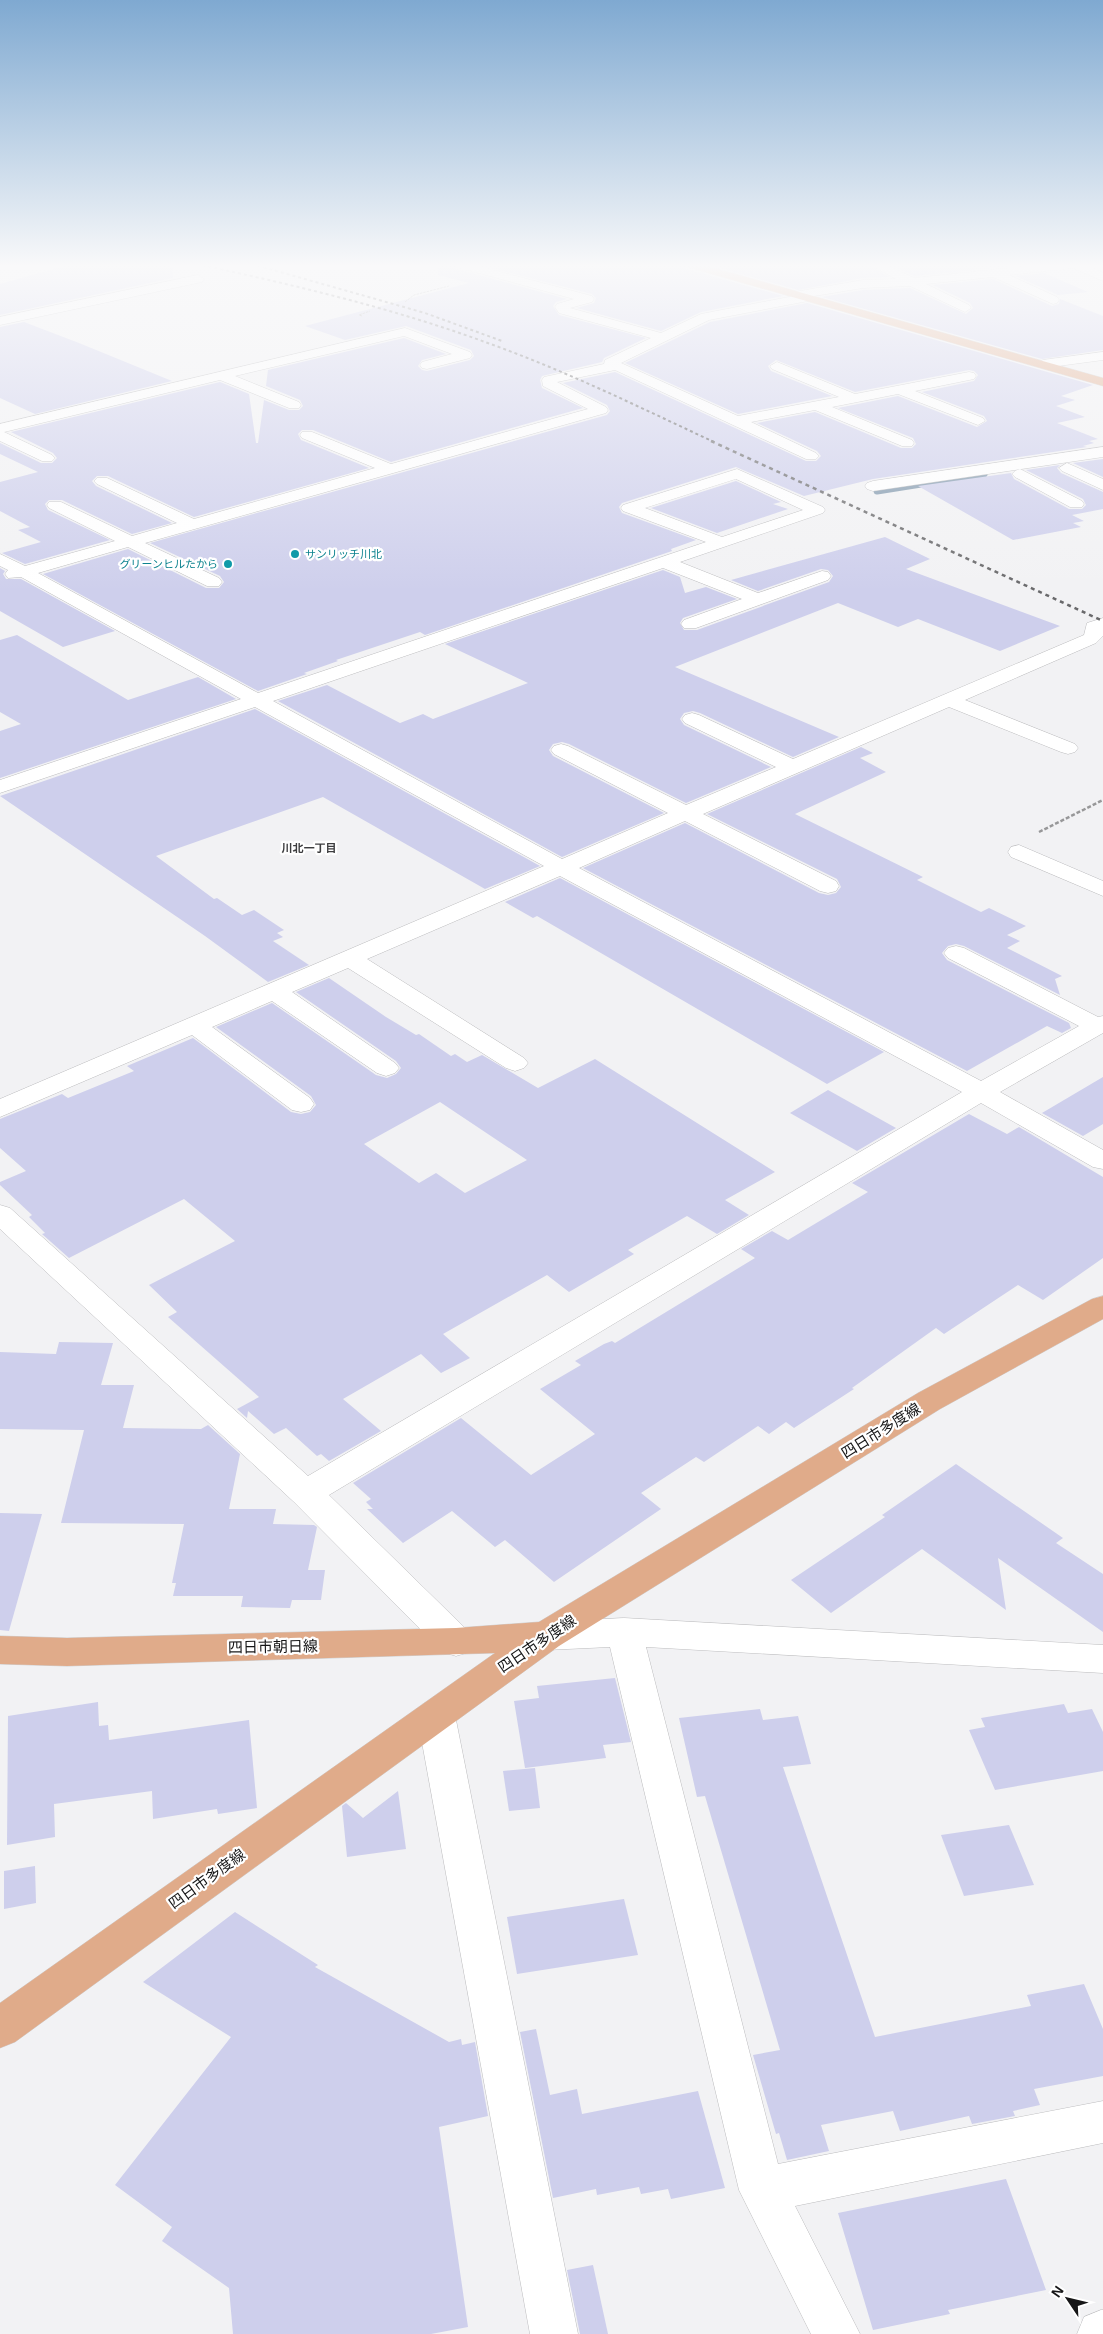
<svg xmlns="http://www.w3.org/2000/svg" width="1103" height="2334" viewBox="0 0 1103 2334" font-family="Helvetica,'Noto Sans JP',sans-serif">
<style>
.lines{fill:none;stroke-linecap:round;stroke-linejoin:round}
.stream{stroke:#8299ae;stroke-width:7}
.building{fill:#cecfec;fill-rule:evenodd}
.street-casing{stroke:#bcbcbe;stroke-width:1}
.primary-casing{stroke:#d0d0d1;stroke-width:1}
.path-far1{stroke:#989899;stroke-width:1;stroke-dasharray:2.5 1;stroke-linecap:butt}
.path{stroke:#989899;stroke-width:2.5;stroke-dasharray:4 2;stroke-linecap:butt}
.street{fill:#fff;fill-rule:evenodd}
.primary{fill:#e0ab8a;fill-rule:evenodd}
.rail-far1{stroke:#69696b;stroke-width:2;stroke-dasharray:3 3;stroke-linecap:butt}
.rail{stroke:#69696b;stroke-width:2.5;stroke-dasharray:4 4;stroke-linecap:butt}
.culture-dot{fill:#0f9aa8;stroke:#fff;stroke-width:2}
.labels{text-anchor:middle;stroke-width:4.5;stroke-linejoin:round;paint-order:stroke}
.far-culture-label{font-size:11px;fill:#0d838f;stroke:#fff;text-anchor:start}
.far-neighbourhood-label{font-size:11px;font-weight:bold;fill:#3e3e40;stroke:#fff}
.near-street-label{font-size:15px;fill:#161617;stroke:#fff}
</style>
<rect width="100%" height="100%" fill="#f2f2f4"/>
<g class="lines">
<!-- stream -->
<polyline class="stream" points="877,491 984,474"/>
</g>
<!-- building -->
<g class="building">
<polygon points="71,264 172,264 173,278 0,315 0,284"/>
<polygon points="439,264 449,264 453,268 567,299 556,302 553,306 559,315 646,338 604,358 602,362 542,376 540,380 542,388 583,408 391,462 313,430 302,430 298,434 301,440 369,468 194,517 108,476 97,476 92,481 96,486 172,523 132,534 62,500 49,500 45,504 48,510 110,540 25,564 2,553 41,542 18,530 30,527 0,511 0,482 38,472 0,454 0,443 41,463 52,463 57,458 53,453 11,432 220,382 249,394 256,443 258,443 264,400 289,410 299,410 303,406 300,400 266,386 268,370 404,338 446,354 422,360 418,366 422,370 427,371 470,360 474,356 471,350 406,326 345,340 305,326 469,283 438,275"/>
<polygon points="476,264 680,264 683,268 783,296 701,312 661,331 577,308 594,303 596,298 592,294"/>
<polygon points="706,264 867,264 889,277 863,278 798,290"/>
<polygon points="888,264 1022,264 1024,265 914,276"/>
<polygon points="1044,273 1088,292 1058,295 1016,276"/>
<polygon points="993,279 1052,306 1059,304 1060,299 1103,316 1103,350 1042,359 822,297 863,290 910,288 966,314 973,308 970,303 933,285"/>
<polygon points="807,303 1093,385 1061,396 1075,400 1056,406 1085,417 1057,423 1098,439 1089,441 1094,443 1083,446 1087,447 873,479 804,496 736,467 622,503 619,507 622,513 696,540 671,549 672,551 425,635 420,632 336,660 338,661 304,673 307,674 258,691 43,574 128,549 206,588 219,588 224,582 220,576 150,543 607,415 610,411 607,405 563,383 615,372 806,461 816,461 821,456 817,451 757,423 815,412 901,448 912,448 916,444 913,438 838,408 898,396 977,427 987,421 984,416 922,392 974,381 978,375 974,371 969,370 855,392 776,360 768,366 771,371 832,396 738,414 625,363 710,322"/>
<polygon points="24,322 79,343 172,381 35,414 0,398 0,327"/>
<polygon points="1103,459 1103,477 1073,463"/>
<polygon points="1060,465 1057,468 1061,473 1103,492 1103,509 1072,515 1084,521 1073,523 1081,527 1013,540 918,486 1011,473 1014,479 1069,509 1082,509 1086,505 1083,499 1026,470"/>
<polygon points="736,481 781,502 773,504 788,509 717,533 651,508"/>
<polygon points="885,537 930,559 906,569 1060,626 1000,651 918,619 898,627 838,603 675,667 839,737 793,757 700,713 693,711 684,713 680,719 684,725 771,767 686,803 569,744 562,742 553,744 549,750 553,756 664,813 562,857 278,701 327,685 400,723 423,714 433,719 528,683 445,644 663,570 680,577 685,593 706,587 737,599 683,618 680,623 684,630 697,630 829,582 833,576 828,570 821,569 758,591 731,580"/>
<polygon points="0,568 5,571 3,574 6,579 21,579 115,631 63,647 0,611"/>
<polygon points="17,635 128,700 198,677 236,699 0,778 0,731 21,724 0,712 0,640"/>
<polygon points="255,709 540,866 485,889 323,797 156,856 214,899 217,898 242,915 254,910 284,930 277,933 283,937 273,941 309,965 268,982 205,936 0,796"/>
<polygon points="861,747 873,753 860,758 886,772 795,814 923,877 917,880 981,912 989,908 1026,926 1007,935 1020,941 1007,948 1062,976 1055,979 1060,995 964,946 956,944 948,946 942,953 947,960 1069,1023 1071,1028 1062,1033 1047,1026 967,1071 583,868 685,823 819,893 828,895 836,893 841,887 837,879 707,814"/>
<polygon points="560,878 884,1052 827,1084 537,916 533,918 505,902"/>
<path d="M329 978 386 1017 416 1035 419 1034 451 1056 455 1054 467 1062 482 1055 538 1088 595 1059 775 1172 725 1200 749 1215 717 1234 687 1216 628 1250 634 1254 569 1292 547 1275 443 1334 470 1358 441 1373 421 1354 343 1399 381 1431 329 1461 321 1454 317 1456 286 1428 274 1434 248 1411 247 1418 237 1409 259 1397 168 1317 177 1312 149 1285 235 1241 184 1199 69 1258 42 1234 45 1233 29 1217 32 1215 0 1185V1182L26 1171 0 1148V1119L62 1094 68 1098 134 1071 127 1066 193 1038 291 1112 301 1114 310 1112 316 1105 311 1096 216 1027 272 1003 376 1075 387 1078 396 1074 401 1068 396 1061 296 992ZM440 1102 527 1160 465 1193 436 1173 419 1183 364 1144Z"/>
<polygon points="1103,1077 1103,1124 1083,1136 1042,1113"/>
<polygon points="828,1090 896,1128 857,1151 790,1113"/>
<polygon points="969,1114 1007,1134 1019,1127 1103,1177 1103,1258 1043,1300 1018,1285 944,1334 936,1328 852,1388 854,1389 794,1428 786,1422 769,1434 758,1426 704,1462 696,1457 641,1493 661,1509 554,1582 505,1540 495,1547 452,1511 403,1543 367,1509 373,1509 366,1502 371,1499 353,1483 461,1418 531,1475 595,1434 540,1389 581,1365 575,1361 604,1344 612,1341 615,1343 755,1258 741,1249 772,1231 788,1240 868,1192 852,1183"/>
<polygon points="59,1342 113,1343 101,1385 134,1385 123,1428 201,1429 208,1425 240,1454 229,1509 276,1509 273,1524 314,1525 317,1527 308,1570 325,1570 321,1600 292,1600 290,1608 241,1607 243,1596 173,1596 176,1583 172,1583 184,1524 61,1523 84,1430 0,1429 0,1352 56,1354"/>
<polygon points="956,1464 1063,1538 1056,1543 1103,1574 1103,1632 998,1558 1006,1610 922,1549 831,1613 791,1580 885,1517 882,1515"/>
<polygon points="0,1513 42,1514 9,1631 0,1630"/>
<polygon points="615,1678 631,1742 603,1745 606,1758 525,1768 514,1701 539,1698 537,1686"/>
<polygon points="98,1702 99,1726 108,1725 109,1740 249,1720 257,1808 218,1814 217,1809 153,1819 152,1791 54,1804 55,1837 7,1845 8,1716"/>
<polygon points="1064,1704 1068,1713 1092,1709 1103,1732 1103,1771 995,1790 969,1730 985,1727 981,1718"/>
<polygon points="760,1709 763,1720 798,1716 811,1764 783,1767 875,2037 1031,2006 1027,1995 1084,1984 1103,2029 1103,2076 1034,2089 1040,2105 1013,2111 1015,2116 972,2124 969,2116 900,2131 893,2111 821,2125 829,2151 787,2160 779,2133 776,2134 753,2055 780,2050 705,1796 697,1797 679,1718"/>
<polygon points="535,1768 540,1808 509,1811 503,1771"/>
<polygon points="398,1791 406,1849 347,1857 342,1806 346,1803 363,1818"/>
<polygon points="1009,1825 1034,1885 964,1896 941,1835"/>
<polygon points="35,1866 36,1903 4,1909 4,1871"/>
<polygon points="624,1899 638,1955 517,1974 507,1917"/>
<polygon points="235,1912 318,1965 315,1967 449,2042 461,2039 462,2045 475,2042 488,2116 439,2127 468,2327 431,2334 233,2334 229,2288 162,2241 172,2227 115,2185 231,2037 143,1982"/>
<polygon points="536,2029 550,2095 577,2089 582,2114 698,2091 725,2188 671,2199 668,2189 641,2194 639,2187 597,2195 596,2189 553,2198 520,2032"/>
<polygon points="1006,2179 1046,2290 948,2310 950,2314 873,2330 838,2213"/>
<polygon points="593,2265 608,2334 580,2334 567,2270"/>
</g>
<g class="lines">
<defs>
<g id="street">
<path d="M451 264H470L592 296 594 299 592 302 570 308 661 333 701 314 794 296 796 292 800 291 863 280 896 279 869 264H884L914 278 1048 264H1084L1103 273V281L1073 268 1009 275 1057 297 1059 300 1057 303 1053 304 993 277 926 284 969 305 971 308 965 312 910 286 863 288 814 296 812 300 808 301 709 320 621 363 738 416 839 397 772 369 770 366 777 362 855 394 969 372 974 373 976 376 974 379 915 391 983 418 985 421 978 425 898 394 832 407 912 440 914 443 912 446H902L815 410 751 422 816 453 819 456 816 459H806L615 370 557 382 606 407 608 410 606 413 145 543 219 578 222 582 219 586H207L128 547 38 573 258 693 706 542 623 511 621 508 623 505 737 469 823 507 825 510 823 513 680 562 758 593 822 571 828 572 831 576 828 580 696 628H684L681 624 684 620 742 599 663 568 273 701 562 859 668 813 554 754 551 750 554 746 561 744 568 746 686 805 776 767 685 723 682 719 685 715 692 713 699 715 793 759 1084 635 1087 623 1103 618V636L1096 643 965 700 1075 744 1078 748 1075 752 1068 754 1061 752 949 707 703 814 836 881 839 886 836 891 828 893 820 891 685 821 579 868 981 1081 1079 1026 948 958 944 953 948 948 956 946 964 948 1098 1017 1103 1016V1033L1000 1092 1103 1150V1169L1093 1167 981 1103 329 1495 469 1632 474 1642 469 1652 456 1656 443 1652 294 1502 0 1229V1205L10 1208 308 1476 962 1092 560 876 367 959 524 1058 528 1063 524 1068 515 1071 506 1068 348 968 292 992 395 1063 399 1068 395 1073 386 1076 377 1073 272 1001 212 1027 310 1098 314 1104 310 1110 301 1112 292 1110 192 1035 0 1117V1099L544 866 255 707 0 793V780L241 699 21 577 8 578 5 574 8 570 0 566V554L25 566 115 541 49 508 47 505 49 502H61L132 536 177 523 97 484 94 481 97 478H107L194 519 375 468 302 438 300 435 302 432H312L391 464 588 409 543 386 542 380 544 377 604 364 605 360 651 338 559 313 555 307 557 304 574 299 453 266ZM736 479 803 510 722 537 645 508Z"/>
<polygon points="198,275 204,279 202,282 0,325 0,317"/>
<polygon points="405,328 470,352 472,355 470,358 427,369 422,368 420,365 422,362 452,354 404,336 235,376 299,402 301,405 299,408 289,408 220,380 4,432 52,455 55,458 52,461 42,461 0,441 0,424"/>
<polygon points="1103,352 1103,360 1043,368 1036,364 1043,360"/>
<polygon points="1103,447 1103,457 873,491 867,489 865,486 867,483 873,481"/>
<polygon points="1067,463 1103,479 1103,490 1062,471 1059,468"/>
<polygon points="1020,469 1082,501 1084,504 1082,507 1070,507 1015,477 1012,474 1015,471"/>
<polygon points="1019,845 1103,881 1103,896 1011,857 1008,852 1011,847"/>
<polygon points="624,1618 1103,1645 1103,1673 646,1647 778,2164 1103,2101 1103,2143 795,2206 860,2334 811,2334 739,2190 610,1647 546,1650 533,1646 528,1636 533,1626 546,1622"/>
<polygon points="436,1700 449,1704 455,1715 578,2334 530,2334 417,1715 423,1704"/>
<polygon points="1101,2310 1103,2310 1103,2334 1077,2334 1084,2317"/>
</g>
<g id="primary">
<polygon points="682,264 700,264 1103,378 1103,386 684,266"/>
<polygon points="1103,1296 1103,1319 940,1409 559,1646 15,2042 0,2048 0,2003 495,1653 67,1666 0,1664 0,1636 67,1638 456,1628 539,1622 918,1393 1092,1299"/>
</g>
</defs>
<!-- street casing -->
<use href="#street" class="street-casing"/>
<!-- primary casing -->
<use href="#primary" class="primary-casing"/>
<!-- path-far1 -->
<g class="path-far1">
<polyline points="405,302 414,295 449,286"/>
<polyline points="362,316 359,315 370,311"/>
</g>
<!-- path -->
<polyline class="path" points="1039,832 1103,800"/>
<!-- street -->
<use href="#street" class="street"/>
<!-- primary -->
<use href="#primary" class="primary"/>
<!-- rail-far1 -->
<g class="rail-far1">
<path d="M197 264C294 285 392 308 485 342 564 370 639 407 714 442"/>
<polyline points="252,264 425,313 502,341"/>
</g>
<!-- rail -->
<polyline class="rail" points="711,441 1103,621"/>
</g>
<!-- sky -->
<linearGradient id="sky" x2="0" y2="1"><stop stop-color="#7fa9d1"/><stop offset="0.45" stop-color="#f9f9fa"/><stop offset="1" stop-color="#f9f9fa" stop-opacity="0"/></linearGradient>
<rect width="1103" height="591" fill="url(#sky)"/>
<!-- markers -->
<g class="culture-dot">
<circle cx="295" cy="554" r="5"/>
<circle cx="228" cy="564" r="5"/>
</g>
<g class="labels">
<!-- far-culture labels -->
<g class="far-culture-label">
<text x="305" y="558">サンリッチ川北</text>
<text x="218" y="568" text-anchor="end">グリーンヒルたから</text>
</g>
<!-- far-neighbourhood labels -->
<g class="far-neighbourhood-label">
<text x="309" y="852">川北一丁目</text>
</g>
<!-- near-street labels -->
<g class="near-street-label">
<text transform="translate(881 1431) rotate(-32)" y="5">四日市多度線</text>
<text transform="translate(537 1644) rotate(-34)" y="5">四日市多度線</text>
<text transform="translate(273 1647) rotate(-1)" y="5">四日市朝日線</text>
<text transform="translate(207 1879) rotate(-36)" y="5">四日市多度線</text>
</g>
</g>
<!-- north arrow -->
<g transform="translate(1068 2299) rotate(305)" stroke="#ffffff" stroke-width="4" paint-order="stroke">
<path d="M0-4L9 19L0 12L-9 19Z" fill="#161617"/>
<text y="-8" font-size="14" font-weight="bold" text-anchor="middle" fill="#161617">N</text>
</g>
</svg>
